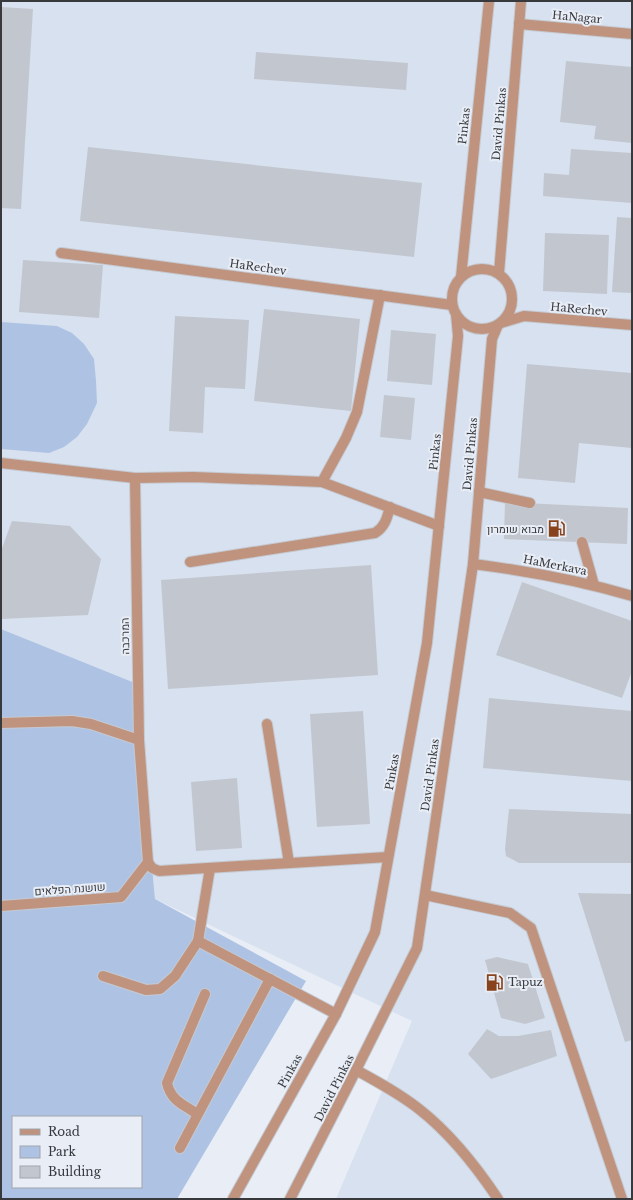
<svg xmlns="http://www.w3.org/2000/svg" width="633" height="1200" viewBox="0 0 633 1200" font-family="'Libre Baskerville',Heebo,serif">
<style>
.built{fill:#d8e1ef}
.green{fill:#aec3e4;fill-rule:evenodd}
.building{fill:#c2c7cf}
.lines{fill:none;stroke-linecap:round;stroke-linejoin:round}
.service-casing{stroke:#c5c9d1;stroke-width:12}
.minor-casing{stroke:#c5c9d1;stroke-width:12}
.tertiary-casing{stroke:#c5c9d1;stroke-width:12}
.service{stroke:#bf937e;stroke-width:10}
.minor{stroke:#bf937e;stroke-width:10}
.tertiary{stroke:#bf937e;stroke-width:10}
.labels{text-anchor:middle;stroke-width:4;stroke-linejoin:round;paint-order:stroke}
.street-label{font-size:11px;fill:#37393d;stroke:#e8edf6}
.poi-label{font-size:11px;fill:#37393d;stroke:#e8edf6;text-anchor:end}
</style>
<rect width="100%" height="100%" fill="#e8edf6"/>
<!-- built -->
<polygon class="built" points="1,1 632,1 632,1199 336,1199 412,1021 155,899 135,683 1,629"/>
<!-- green -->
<g class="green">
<polygon points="1,322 57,326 72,333 84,344 94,359 96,381 97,403 87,424 77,437 64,447 49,453 1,449"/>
<path d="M1 629 135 683 155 899 306 981 177 1199H1ZM13 1117H141V1187H13Z"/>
</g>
<!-- building -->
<g class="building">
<polygon points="1,7 33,9 21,209 1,208"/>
<polygon points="256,52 408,63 406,90 254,79"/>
<polygon points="566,61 632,67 632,143 594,139 596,126 560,122"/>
<polygon points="88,147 422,183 414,257 80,221"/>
<polygon points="571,149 632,153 632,203 543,196 544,173 569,175"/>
<polygon points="617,217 632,218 632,293 612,292"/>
<polygon points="545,233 609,235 607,294 543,291"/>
<polygon points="23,260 103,265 99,318 19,312"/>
<polygon points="264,309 360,319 351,411 254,401"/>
<polygon points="175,316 249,320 245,389 205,387 203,433 169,431"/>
<polygon points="391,330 436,334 432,385 387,381"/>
<polygon points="527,364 632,373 632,448 579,443 575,483 518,478"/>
<polygon points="384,395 415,398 411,440 380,437"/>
<polygon points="505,502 628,508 627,544 504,539"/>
<polygon points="12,521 70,526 101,559 88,615 1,619 1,551"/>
<polygon points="371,565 378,675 168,689 161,580"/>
<polygon points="522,582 632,621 632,671 622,698 496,655"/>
<polygon points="489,698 632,711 632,781 483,768"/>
<polygon points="363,711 370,824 317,827 310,714"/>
<polygon points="237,778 242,848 196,851 191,782"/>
<polygon points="509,809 632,814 632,863 519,863 506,856 505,849"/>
<polygon points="578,893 632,894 632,1040 625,1042"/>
<polygon points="497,957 528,964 545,1018 525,1024 501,1018 485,960"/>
<polygon points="487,1029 499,1036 518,1036 551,1030 557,1056 491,1079 468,1054"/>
</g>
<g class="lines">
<defs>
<g id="service">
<polyline points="1,463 135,478"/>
<polyline points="322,482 346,438 357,412 380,295"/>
<polyline points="479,492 530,503"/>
<polyline points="582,542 594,585"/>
<path d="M190 562 375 533C385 527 387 518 390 507"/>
<polyline points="1,723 72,721 91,724 139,740"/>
<polyline points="267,724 289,863"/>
<polyline points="388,857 159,871 152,868 148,862 139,740 135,478 193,477 322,482 439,526"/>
<polyline points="425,895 510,913 531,928 622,1199"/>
<polyline points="198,941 336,1014"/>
<polyline points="103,976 146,990 160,989 175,976 198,941 210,868"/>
<path d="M197 1114C183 1104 171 1101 167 1083L205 994"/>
<polyline points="180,1148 270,979"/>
</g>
<g id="minor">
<polyline points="519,24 632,34"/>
<polyline points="61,253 452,305"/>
<polyline points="501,323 524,316 632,325"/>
<path d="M473 564C528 571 578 580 632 596"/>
<polyline points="1,906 121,897 148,862"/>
<path d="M356 1070C378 1082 400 1094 419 1109 451 1134 476 1166 498 1199"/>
</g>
<g id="tertiary">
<circle cx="482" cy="299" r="30"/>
<polyline points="499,273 521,1"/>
<polyline points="461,277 489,1"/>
<polyline points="233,1199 336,1014 375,932 427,643 458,336 456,314"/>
<polyline points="290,1199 351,1080 417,948 473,564 492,339 498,325"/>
</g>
</defs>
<!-- service casing -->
<use href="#service" class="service-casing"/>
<!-- minor casing -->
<use href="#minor" class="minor-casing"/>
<!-- tertiary casing -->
<use href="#tertiary" class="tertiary-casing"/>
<!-- service -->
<use href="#service" class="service"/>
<!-- minor -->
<use href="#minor" class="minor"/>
<!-- tertiary -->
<use href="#tertiary" class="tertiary"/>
</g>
<!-- icons -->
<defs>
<symbol id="fuel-bare" viewBox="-9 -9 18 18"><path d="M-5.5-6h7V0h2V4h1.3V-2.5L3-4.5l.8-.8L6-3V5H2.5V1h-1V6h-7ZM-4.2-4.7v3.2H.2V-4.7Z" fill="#89431c" stroke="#e8edf6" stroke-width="2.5" paint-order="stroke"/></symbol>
</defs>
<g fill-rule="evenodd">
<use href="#fuel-bare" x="544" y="516" width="25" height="25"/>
<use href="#fuel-bare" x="482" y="970" width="25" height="25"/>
</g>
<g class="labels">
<!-- street labels -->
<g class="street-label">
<text transform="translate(577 17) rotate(5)" y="4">HaNagar</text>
<text transform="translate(499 124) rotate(-85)" y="4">David Pinkas</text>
<text transform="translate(464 126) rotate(-84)" y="4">Pinkas</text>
<text transform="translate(258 267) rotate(8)" y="4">HaRechev</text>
<text transform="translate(579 309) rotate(5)" y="4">HaRechev</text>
<text transform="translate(435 452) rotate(-84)" y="4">Pinkas</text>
<text transform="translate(470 454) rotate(-85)" y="4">David Pinkas</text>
<text transform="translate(555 565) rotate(11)" y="4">HaMerkava</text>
<text transform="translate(125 636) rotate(-91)" y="4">המרכבה</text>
<text transform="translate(392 772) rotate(-80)" y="4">Pinkas</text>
<text transform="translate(430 775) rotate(-82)" y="4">David Pinkas</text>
<text transform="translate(70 889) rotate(-4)" y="4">שושנת הפלאים</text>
<text transform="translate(290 1071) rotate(-61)" y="4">Pinkas</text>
<text transform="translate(334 1088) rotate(-63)" y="4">David Pinkas</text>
</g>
<!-- poi labels -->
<g class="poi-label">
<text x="544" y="533">מבוא שומרון</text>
<text x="508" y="986" text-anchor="start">Tapuz</text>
</g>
</g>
<!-- border -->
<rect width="633" height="1200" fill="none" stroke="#37393d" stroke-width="4"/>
<!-- legend -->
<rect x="12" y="1116" width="130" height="72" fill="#e8edf6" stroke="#a1a5ac"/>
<rect x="20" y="1129" width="20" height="6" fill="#bf937e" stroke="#a1a5ac"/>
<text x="48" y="1136" font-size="12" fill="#37393d">Road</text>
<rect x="20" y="1146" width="20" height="12" fill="#aec3e4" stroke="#a1a5ac"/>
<text x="48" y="1156" font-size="12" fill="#37393d">Park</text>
<rect x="20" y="1166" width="20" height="12" fill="#c2c7cf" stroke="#a1a5ac"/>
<text x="48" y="1176" font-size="12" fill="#37393d">Building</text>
</svg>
